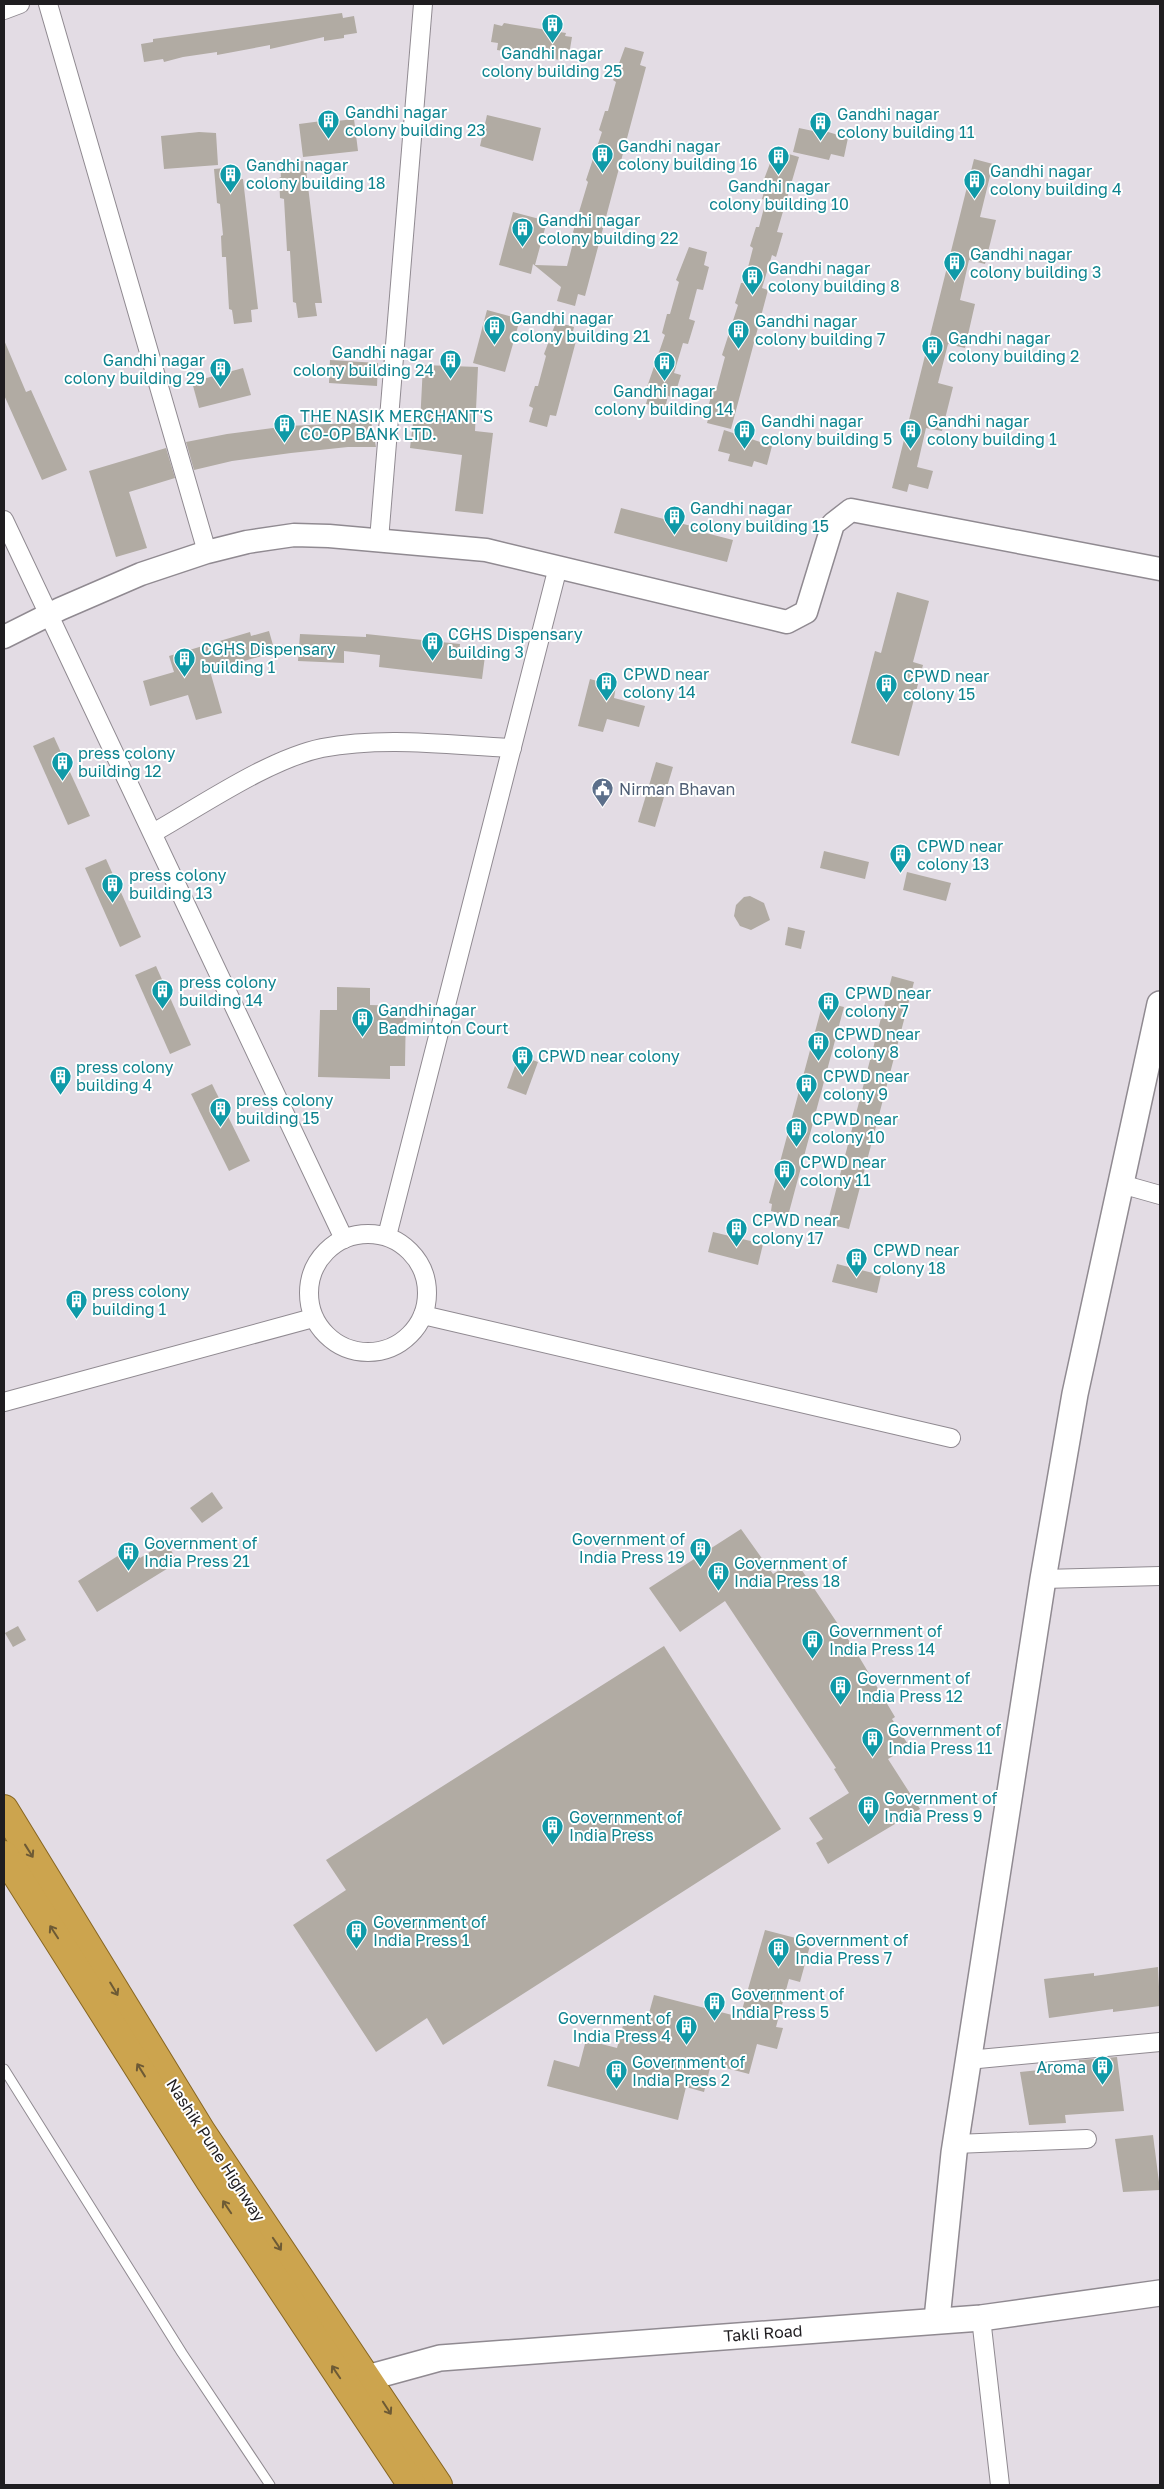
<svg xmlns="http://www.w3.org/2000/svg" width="1164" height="2489" viewBox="0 0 1164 2489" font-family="'Golos Text',sans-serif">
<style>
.building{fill:#b1aba3}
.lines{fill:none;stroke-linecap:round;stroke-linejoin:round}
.service-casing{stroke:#908a91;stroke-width:11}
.minor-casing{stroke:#908a91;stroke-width:20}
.tertiary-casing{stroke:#908a91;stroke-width:25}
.secondary-casing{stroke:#908a91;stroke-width:28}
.trunk-casing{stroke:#876621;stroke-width:30}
.service{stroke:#fff;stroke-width:9}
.minor{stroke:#fff;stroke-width:18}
.tertiary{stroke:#fff;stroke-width:22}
.secondary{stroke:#fff;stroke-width:25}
.trunk{stroke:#cca44e;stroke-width:28}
.oneway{stroke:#6d5a35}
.labels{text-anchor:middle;stroke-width:4;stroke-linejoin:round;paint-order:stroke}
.culture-label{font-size:16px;fill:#0d838f;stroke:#fff;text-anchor:start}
.service-label{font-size:16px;fill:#4e5e75;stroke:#fff;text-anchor:start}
.street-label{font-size:16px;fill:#1f1d20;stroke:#fff}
</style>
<rect width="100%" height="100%" fill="#e3dce4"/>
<!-- building -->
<g class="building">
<polygon points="342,13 343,18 354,16 357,33 344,35 344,38 324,41 324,37 270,49 270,45 217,55 217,52 183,57 164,62 163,59 144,62 141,44 153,42 153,39"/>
<polygon points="504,23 566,33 565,36 572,37 569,55 561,54 560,60 497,50 498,43 491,42 494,24 502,26"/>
<polygon points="625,47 644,52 640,65 646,67 585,296 578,294 575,306 557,301 561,287 533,264 531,274 499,265 513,212 547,221 535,265 567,266 575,235 573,232 588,182 586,180 602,132 599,130 605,111 608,111 616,82 613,80"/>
<polygon points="487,115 541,128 533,161 480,146"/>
<polygon points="337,119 337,121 354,119 358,151 303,157 299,124"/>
<polygon points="799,128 813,131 815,128 848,138 844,157 831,154 829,160 793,152"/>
<polygon points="199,132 216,133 218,165 164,169 161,136"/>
<polygon points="775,150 799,157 777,232 783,233 776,257 772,255 762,288 768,290 731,429 707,423 711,408 708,407 714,387 717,387 725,357 722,355 738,305 735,303 741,283 744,283 753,248 750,246 756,227 759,227 766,200 762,199 766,185 763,182"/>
<polygon points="974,159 993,164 980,217 996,220 985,264 969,260 960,300 975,304 965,348 948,344 938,383 953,387 942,431 926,428 917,467 933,471 928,489 909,484 907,492 892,488"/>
<polygon points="305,161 322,303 315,303 317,316 298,318 296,303 293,302 290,251 287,251 284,199 280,198 279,178 281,177 280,163"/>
<polygon points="235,167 236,180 243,179 258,309 251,310 252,322 234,324 232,310 229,309 226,257 222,257 221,236 223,235 220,204 217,203 214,169"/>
<polygon points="689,247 707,252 704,265 709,267 703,290 697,289 689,319 695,321 688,344 683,343 674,373 681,375 674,398 668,396 665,408 646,404 650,390 647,387 665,335 662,333 667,314 670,314 679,282 676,280"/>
<polygon points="487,310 520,319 505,372 473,363"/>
<polygon points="556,322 574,327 571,340 576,341 556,416 550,415 547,427 529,422 533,408 529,406 535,386 538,386 546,356 544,354"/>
<polygon points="4,340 26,392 31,390 67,470 42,480 4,395"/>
<polygon points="330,360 378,363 377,386 329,383"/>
<polygon points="423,365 478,367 475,431 493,433 483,514 455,511 462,455 410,448 413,423 420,424"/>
<polygon points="243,368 251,395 199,408 192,382"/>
<polygon points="371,422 376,447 348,447 291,453 232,461 194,470 186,442 227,434 288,426"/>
<polygon points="724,430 772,446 767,465 754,461 752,467 728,461 730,454 718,451"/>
<polygon points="166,448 175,478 129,492 147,548 116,557 89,471"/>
<polygon points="621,508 703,529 702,532 733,540 727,562 614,533"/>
<polygon points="897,592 929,601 913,662 923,665 899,756 851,743 875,651 881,653"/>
<polygon points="269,631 275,652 210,671 222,713 196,720 188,695 150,706 143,681 174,672 169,656 250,632 251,636"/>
<polygon points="300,634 366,637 366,634 460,644 459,653 485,656 482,679 379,667 380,655 344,651 344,663 298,661"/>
<polygon points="590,679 616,686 614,698 645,706 639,727 607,719 603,732 578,726"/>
<polygon points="54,737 90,816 68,825 33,746"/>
<polygon points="656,762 673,767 655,827 638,822"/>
<polygon points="824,851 869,862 865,879 820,868"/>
<polygon points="106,859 141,937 120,947 85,868"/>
<polygon points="907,872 951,883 946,901 903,890"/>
<polygon points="750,896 764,903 770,920 751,930 740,926 734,916 736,905 744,897"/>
<polygon points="788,927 805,931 801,949 785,945"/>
<polygon points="156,966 191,1045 170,1054 135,975"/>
<polygon points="892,976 914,982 849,1229 832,1225 833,1218 829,1217"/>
<polygon points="337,987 370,988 370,1005 406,1006 405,1066 390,1066 390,1079 318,1077 320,1010 337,1010"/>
<polygon points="823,1002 844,1007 788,1216 771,1211 772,1204 769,1203"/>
<polygon points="519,1055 538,1062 526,1095 507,1088"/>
<polygon points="212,1084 250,1161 229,1171 191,1094"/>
<polygon points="713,1232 763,1244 758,1265 708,1252"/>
<polygon points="837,1264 881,1275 877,1293 832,1282"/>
<polygon points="212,1492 223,1508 202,1523 190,1508"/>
<polygon points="741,1529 773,1574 795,1560 852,1645 895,1717 892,1719 909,1746 888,1759 920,1809 828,1864 816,1843 823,1839 809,1818 849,1793 834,1769 836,1768 725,1601 680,1632 649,1588"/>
<polygon points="166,1542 178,1562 97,1612 78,1581 132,1547 140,1558"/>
<polygon points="18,1626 26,1640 13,1647 5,1633"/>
<polygon points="664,1646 781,1829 443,2045 427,2018 376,2052 293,1925 346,1890 326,1860"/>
<polygon points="765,1930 811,1942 800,1982 789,1979 776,2027 783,2028 777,2049 757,2044 749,2074 711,2064 704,2092 686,2087 678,2120 547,2086 554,2060 579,2067 586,2040 617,2048 625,2018 646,2024 654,1995 740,2017"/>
<polygon points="1158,1967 1160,2006 1113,2012 1113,2009 1049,2018 1044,1979 1094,1973 1094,1976"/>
<polygon points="1117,2057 1124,2111 1065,2115 1066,2123 1029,2125 1020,2072 1079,2066 1079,2060"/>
<polygon points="1153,2135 1160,2190 1123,2192 1115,2139"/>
</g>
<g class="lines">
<defs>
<polyline id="service" points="4,2069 182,2353 270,2485"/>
<g id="minor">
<polyline points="48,4 207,552"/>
<polyline points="4,10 20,4"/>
<polyline points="4,520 344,1239"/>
<polyline points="379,540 423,4"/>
<path d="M153 833C201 806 269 759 322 748 385 736 449 745 512 748"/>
<polyline points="1121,1184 1160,1195"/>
<circle cx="368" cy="1293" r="59"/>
<polyline points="387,1236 558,567"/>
<polyline points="423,1315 951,1438"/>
<polyline points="4,1402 313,1318"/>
<polyline points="1043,1579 1160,1576"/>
<polyline points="968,2060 1160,2042"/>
<polyline points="955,2144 1087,2139"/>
<polyline points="981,2318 1000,2485"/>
</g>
<polyline id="tertiary" points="4,637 60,609 141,574 207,552 247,542 294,535 329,536 486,550 787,622 806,612 833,524 851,510 1160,569"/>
<g id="secondary">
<polyline points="937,2319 954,2153 1043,1579 1075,1394 1160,1004"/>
<polyline points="367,2378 440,2358 981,2318 1160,2293"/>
</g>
<g id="trunk">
<polyline points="4,1809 201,2131 438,2485"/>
<polyline points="4,1855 210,2181 412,2485"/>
</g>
</defs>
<!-- service casing -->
<use href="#service" class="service-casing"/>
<!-- minor casing -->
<use href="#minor" class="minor-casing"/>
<!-- tertiary casing -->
<use href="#tertiary" class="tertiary-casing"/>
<!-- secondary casing -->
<use href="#secondary" class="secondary-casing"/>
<!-- trunk casing -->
<use href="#trunk" class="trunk-casing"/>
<!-- service -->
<use href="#service" class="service"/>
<!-- minor -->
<use href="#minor" class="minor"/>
<!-- tertiary -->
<use href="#tertiary" class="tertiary"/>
<!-- secondary -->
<use href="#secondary" class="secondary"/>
<!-- trunk -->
<use href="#trunk" class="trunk"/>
</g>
<!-- one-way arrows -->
<defs><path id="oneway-shaft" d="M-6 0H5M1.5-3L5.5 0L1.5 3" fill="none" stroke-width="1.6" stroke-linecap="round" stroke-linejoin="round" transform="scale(1.25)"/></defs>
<g class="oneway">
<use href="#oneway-shaft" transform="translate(29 1851) rotate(58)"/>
<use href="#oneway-shaft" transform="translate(54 1932) rotate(-123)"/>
<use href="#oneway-shaft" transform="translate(114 1989) rotate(59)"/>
<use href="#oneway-shaft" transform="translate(141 2070) rotate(-122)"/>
<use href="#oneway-shaft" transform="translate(227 2207) rotate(-124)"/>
<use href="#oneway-shaft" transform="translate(277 2244) rotate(56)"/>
<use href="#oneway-shaft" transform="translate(336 2372) rotate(-124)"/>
<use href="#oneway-shaft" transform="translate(387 2408) rotate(57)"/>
</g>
<!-- icons -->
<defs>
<symbol id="building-pin" viewBox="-11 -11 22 30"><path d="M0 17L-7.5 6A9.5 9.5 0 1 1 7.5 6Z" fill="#0f9aa8" stroke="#fff"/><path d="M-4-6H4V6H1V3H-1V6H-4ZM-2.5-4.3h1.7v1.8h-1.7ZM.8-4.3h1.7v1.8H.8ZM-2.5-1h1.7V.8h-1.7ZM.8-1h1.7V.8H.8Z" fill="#fff"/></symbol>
<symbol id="civic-pin" viewBox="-11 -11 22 30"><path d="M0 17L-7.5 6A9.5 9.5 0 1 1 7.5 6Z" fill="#5c6f8a" stroke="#fff"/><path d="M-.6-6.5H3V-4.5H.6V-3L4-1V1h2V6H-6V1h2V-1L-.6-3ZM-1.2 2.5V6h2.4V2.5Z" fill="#fff"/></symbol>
</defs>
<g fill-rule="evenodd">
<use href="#building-pin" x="540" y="12" width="25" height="34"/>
<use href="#building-pin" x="316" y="108" width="25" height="34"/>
<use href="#building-pin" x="808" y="110" width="25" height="34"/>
<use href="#building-pin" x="590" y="142" width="25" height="34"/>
<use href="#building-pin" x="766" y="144" width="25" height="34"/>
<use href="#building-pin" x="218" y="162" width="25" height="34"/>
<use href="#building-pin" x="962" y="168" width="25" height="34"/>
<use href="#building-pin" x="510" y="216" width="25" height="34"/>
<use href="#building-pin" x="942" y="250" width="25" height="34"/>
<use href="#building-pin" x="740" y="264" width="25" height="34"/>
<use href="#building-pin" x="482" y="314" width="25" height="34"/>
<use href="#building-pin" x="726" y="318" width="25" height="34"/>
<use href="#building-pin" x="920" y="334" width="25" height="34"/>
<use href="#building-pin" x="438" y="348" width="25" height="34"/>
<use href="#building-pin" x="652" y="350" width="25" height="34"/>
<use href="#building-pin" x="208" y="356" width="25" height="34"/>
<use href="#building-pin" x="272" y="412" width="25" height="34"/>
<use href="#building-pin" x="732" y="418" width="25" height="34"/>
<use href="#building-pin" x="898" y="418" width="25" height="34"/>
<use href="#building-pin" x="662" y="504" width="25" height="34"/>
<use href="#building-pin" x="420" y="630" width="25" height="34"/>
<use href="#building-pin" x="172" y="646" width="25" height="34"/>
<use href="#building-pin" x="594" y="670" width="25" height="34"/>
<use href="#building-pin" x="874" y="672" width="25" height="34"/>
<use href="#building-pin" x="50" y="750" width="25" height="34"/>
<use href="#civic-pin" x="590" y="776" width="25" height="34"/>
<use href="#building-pin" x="888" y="842" width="25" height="34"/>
<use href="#building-pin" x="100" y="872" width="25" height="34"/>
<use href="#building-pin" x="150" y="978" width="25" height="34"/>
<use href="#building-pin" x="816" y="990" width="25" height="34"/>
<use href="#building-pin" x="350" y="1006" width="25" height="34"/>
<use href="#building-pin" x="806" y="1030" width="25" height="34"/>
<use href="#building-pin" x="510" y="1044" width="25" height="34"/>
<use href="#building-pin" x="48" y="1064" width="25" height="34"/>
<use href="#building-pin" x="794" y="1072" width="25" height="34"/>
<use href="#building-pin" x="208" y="1096" width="25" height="34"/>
<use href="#building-pin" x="784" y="1116" width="25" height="34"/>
<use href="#building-pin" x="772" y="1158" width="25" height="34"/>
<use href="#building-pin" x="724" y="1216" width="25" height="34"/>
<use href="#building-pin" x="844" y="1246" width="25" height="34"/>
<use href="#building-pin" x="64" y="1288" width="25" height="34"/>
<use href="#building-pin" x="688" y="1536" width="25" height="34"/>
<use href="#building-pin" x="116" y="1540" width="25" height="34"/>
<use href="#building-pin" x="706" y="1560" width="25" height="34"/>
<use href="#building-pin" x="800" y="1628" width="25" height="34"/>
<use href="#building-pin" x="828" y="1674" width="25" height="34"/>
<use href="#building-pin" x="860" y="1726" width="25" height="34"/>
<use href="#building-pin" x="856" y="1794" width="25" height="34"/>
<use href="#building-pin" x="540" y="1814" width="25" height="34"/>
<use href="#building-pin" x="344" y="1918" width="25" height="34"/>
<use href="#building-pin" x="766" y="1936" width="25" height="34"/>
<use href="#building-pin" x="702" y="1990" width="25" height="34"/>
<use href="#building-pin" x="674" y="2014" width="25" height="34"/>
<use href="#building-pin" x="1090" y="2054" width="25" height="34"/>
<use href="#building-pin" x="604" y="2058" width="25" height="34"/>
</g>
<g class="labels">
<!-- culture labels -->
<g class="culture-label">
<text x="552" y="59" text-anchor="middle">Gandhi nagar<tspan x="552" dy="18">colony building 25</tspan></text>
<text x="345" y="118">Gandhi nagar<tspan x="345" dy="18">colony building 23</tspan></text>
<text x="837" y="120">Gandhi nagar<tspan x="837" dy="18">colony building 11</tspan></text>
<text x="618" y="152">Gandhi nagar<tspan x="618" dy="18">colony building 16</tspan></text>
<text x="246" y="171">Gandhi nagar<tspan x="246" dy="18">colony building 18</tspan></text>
<text x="990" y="177">Gandhi nagar<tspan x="990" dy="18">colony building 4</tspan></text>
<text x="779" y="192" text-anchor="middle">Gandhi nagar<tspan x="779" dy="18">colony building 10</tspan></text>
<text x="538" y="226">Gandhi nagar<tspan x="538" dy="18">colony building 22</tspan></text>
<text x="970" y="260">Gandhi nagar<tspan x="970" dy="18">colony building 3</tspan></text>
<text x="768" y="274">Gandhi nagar<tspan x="768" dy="18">colony building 8</tspan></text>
<text x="511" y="324">Gandhi nagar<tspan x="511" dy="18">colony building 21</tspan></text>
<text x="755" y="327">Gandhi nagar<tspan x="755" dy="18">colony building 7</tspan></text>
<text x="948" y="344">Gandhi nagar<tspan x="948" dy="18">colony building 2</tspan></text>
<text x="434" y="358" text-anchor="end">Gandhi nagar<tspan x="434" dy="18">colony building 24</tspan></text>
<text x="205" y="366" text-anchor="end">Gandhi nagar<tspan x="205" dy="18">colony building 29</tspan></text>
<text x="664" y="397" text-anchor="middle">Gandhi nagar<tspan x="664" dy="18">colony building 14</tspan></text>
<text x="300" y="422">THE NASIK MERCHANT'S<tspan x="300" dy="18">CO-OP BANK LTD.</tspan></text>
<text x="761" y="427">Gandhi nagar<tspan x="761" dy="18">colony building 5</tspan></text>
<text x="927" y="427">Gandhi nagar<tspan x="927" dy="18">colony building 1</tspan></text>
<text x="690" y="514">Gandhi nagar<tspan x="690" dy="18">colony building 15</tspan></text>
<text x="448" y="640">CGHS Dispensary<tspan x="448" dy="18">building 3</tspan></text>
<text x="201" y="655">CGHS Dispensary<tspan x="201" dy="18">building 1</tspan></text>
<text x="623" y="680">CPWD near<tspan x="623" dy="18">colony 14</tspan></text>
<text x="903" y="682">CPWD near<tspan x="903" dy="18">colony 15</tspan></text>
<text x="78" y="759">press colony<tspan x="78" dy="18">building 12</tspan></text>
<text x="917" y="852">CPWD near<tspan x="917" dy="18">colony 13</tspan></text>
<text x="129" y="881">press colony<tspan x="129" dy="18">building 13</tspan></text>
<text x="179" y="988">press colony<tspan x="179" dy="18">building 14</tspan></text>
<text x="845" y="999">CPWD near<tspan x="845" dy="18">colony 7</tspan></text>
<text x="378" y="1016">Gandhinagar<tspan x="378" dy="18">Badminton Court</tspan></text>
<text x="834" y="1040">CPWD near<tspan x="834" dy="18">colony 8</tspan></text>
<text x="538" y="1062">CPWD near colony</text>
<text x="76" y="1073">press colony<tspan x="76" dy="18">building 4</tspan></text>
<text x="823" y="1082">CPWD near<tspan x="823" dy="18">colony 9</tspan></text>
<text x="236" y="1106">press colony<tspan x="236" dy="18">building 15</tspan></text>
<text x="812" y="1125">CPWD near<tspan x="812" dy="18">colony 10</tspan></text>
<text x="800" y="1168">CPWD near<tspan x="800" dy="18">colony 11</tspan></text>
<text x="752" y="1226">CPWD near<tspan x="752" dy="18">colony 17</tspan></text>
<text x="873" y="1256">CPWD near<tspan x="873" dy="18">colony 18</tspan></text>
<text x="92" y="1297">press colony<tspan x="92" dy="18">building 1</tspan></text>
<text x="685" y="1545" text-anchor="end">Government of<tspan x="685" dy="18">India Press 19</tspan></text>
<text x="144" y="1549">Government of<tspan x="144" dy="18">India Press 21</tspan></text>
<text x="734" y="1569">Government of<tspan x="734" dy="18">India Press 18</tspan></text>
<text x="829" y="1637">Government of<tspan x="829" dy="18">India Press 14</tspan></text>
<text x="857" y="1684">Government of<tspan x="857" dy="18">India Press 12</tspan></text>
<text x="888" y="1736">Government of<tspan x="888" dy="18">India Press 11</tspan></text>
<text x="884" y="1804">Government of<tspan x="884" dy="18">India Press 9</tspan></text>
<text x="569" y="1823">Government of<tspan x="569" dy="18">India Press</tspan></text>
<text x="373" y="1928">Government of<tspan x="373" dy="18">India Press 1</tspan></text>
<text x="795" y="1946">Government of<tspan x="795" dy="18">India Press 7</tspan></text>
<text x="731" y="2000">Government of<tspan x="731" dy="18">India Press 5</tspan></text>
<text x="671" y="2024" text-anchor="end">Government of<tspan x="671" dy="18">India Press 4</tspan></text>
<text x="632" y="2068">Government of<tspan x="632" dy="18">India Press 2</tspan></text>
<text x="1086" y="2073" text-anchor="end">Aroma</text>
</g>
<!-- service labels -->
<g class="service-label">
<text x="619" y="795">Nirman Bhavan</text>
</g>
<!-- street labels -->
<g class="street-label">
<text transform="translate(216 2150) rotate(57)" y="6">Nashik Pune Highway</text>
<text transform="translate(763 2333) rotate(-4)" y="6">Takli Road</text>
</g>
</g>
<!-- border -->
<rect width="1164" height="2489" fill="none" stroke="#1f1d20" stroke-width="10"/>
</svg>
